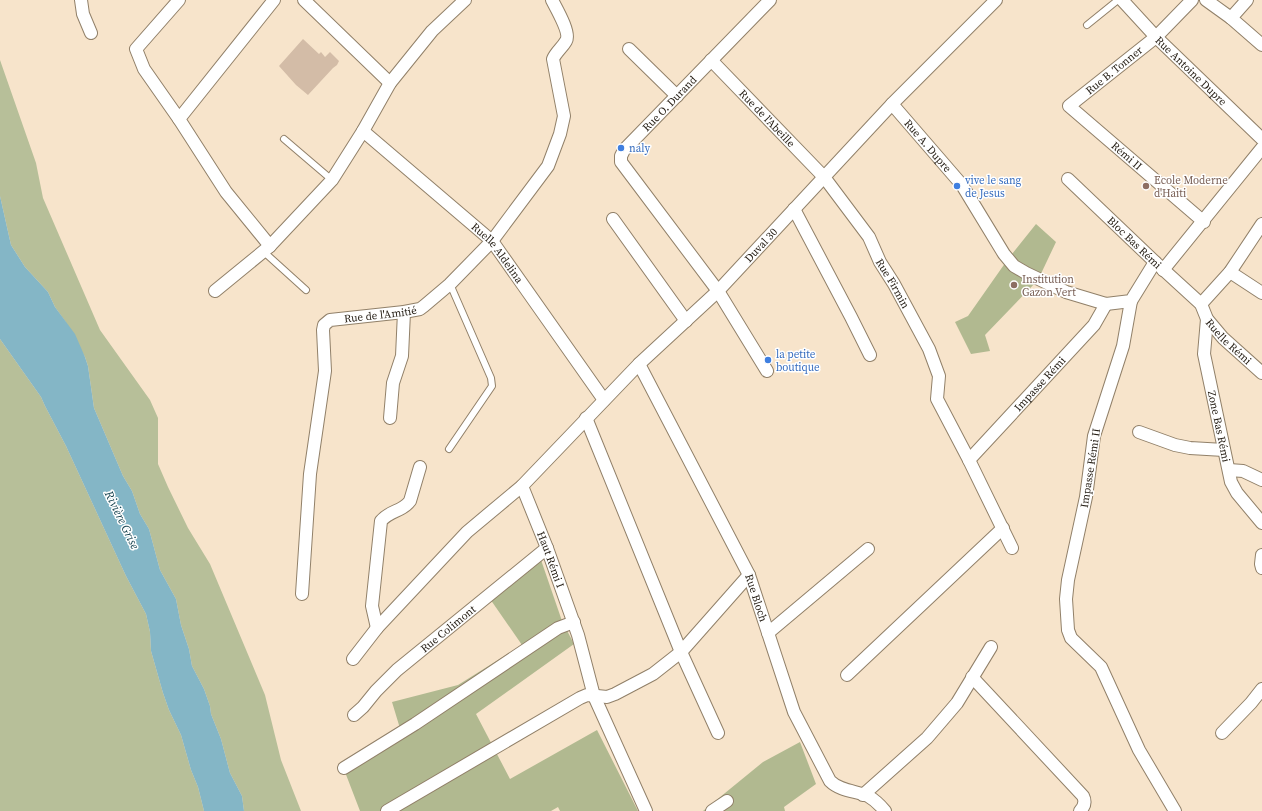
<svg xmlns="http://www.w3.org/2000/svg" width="1262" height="811" viewBox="0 0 1262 811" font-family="'Source Serif 4',serif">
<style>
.green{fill:#b7bf99}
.forest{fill:#b1b990}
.water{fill:#84b6c6}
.building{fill:#d3bca7}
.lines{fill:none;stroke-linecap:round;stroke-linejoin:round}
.service-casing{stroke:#918069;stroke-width:8}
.minor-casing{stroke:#918069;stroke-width:14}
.service{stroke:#fff;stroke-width:6}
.minor{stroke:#fff;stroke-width:12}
.shop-dot{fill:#3f7fe0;stroke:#fff;stroke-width:1.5}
.education-dot{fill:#8d6e63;stroke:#fff;stroke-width:1.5}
.labels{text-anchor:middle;stroke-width:3;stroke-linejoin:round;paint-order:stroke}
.street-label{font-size:11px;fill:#292219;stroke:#fff}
.shop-label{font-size:11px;fill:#366cbe;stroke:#fff;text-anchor:start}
.education-label{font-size:11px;fill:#785e54;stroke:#fff;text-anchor:start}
.water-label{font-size:12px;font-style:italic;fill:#174450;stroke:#fff}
</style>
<rect width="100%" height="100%" fill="#f7e4cb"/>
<!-- green -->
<g class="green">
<polygon points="0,60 36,163 43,198 100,330 150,400 158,418 158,464 168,487 188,528 210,564 265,695 281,760 301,811 244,811 242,796 230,773 221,739 211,714 210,706 204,689 192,666 189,649 181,625 176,599 160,570 149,529 140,514 132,491 123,476 94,408 88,366 85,357 65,321 55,307 48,292 25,267 11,245 0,196"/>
<polygon points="0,339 41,397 45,406 66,446 126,576 146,614 150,632 151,651 163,693 169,710 181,735 191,770 198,787 204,811 0,811"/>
</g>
<!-- forest -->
<g class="forest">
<polygon points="1036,224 1056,242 1038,280 985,335 990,351 971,354 955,322 968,316 1008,259"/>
<polygon points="540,557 562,621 574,644 476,714 510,779 597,730 638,811 560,811 558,807 551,811 360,811 345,772 402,735 392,702 458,685 522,645 488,596"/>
<polygon points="800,742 816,784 784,807 785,811 703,811 763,762"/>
</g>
<!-- water -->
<polygon class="water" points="0,196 11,245 25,267 48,292 55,307 75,334 85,357 88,366 94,408 123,476 132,491 140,514 149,529 160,570 176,599 181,625 189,649 192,666 204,689 210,706 211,714 221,739 230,773 242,796 244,811 204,811 198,787 191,770 181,735 169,710 163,693 151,651 150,632 146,614 126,576 66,446 45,406 41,397 0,339"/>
<!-- building -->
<polygon class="building" points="303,39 319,54 321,52 325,57 330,52 339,61 337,65 333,68 308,95 296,85 279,66"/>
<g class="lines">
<defs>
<g id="service">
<polyline points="1087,25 1118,0"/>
<polyline points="284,139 332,180"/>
<polyline points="264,252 306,290"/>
<polyline points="449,449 492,386 491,378 450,284"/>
</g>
<g id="minor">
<polyline points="81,0 83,14 91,33"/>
<polyline points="179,0 136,49 144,69 179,119"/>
<polyline points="274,0 179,119 226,192 270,246 332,180 363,131 390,83 432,31 465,0"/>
<polyline points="304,0 390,83"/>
<path id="s1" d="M1122 0 1156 37 1262 139"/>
<path id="s2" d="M1192 0 1156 37 1069 106 1204 222"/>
<polyline points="1206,0 1231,18 1262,45"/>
<polyline points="1231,18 1247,0"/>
<polyline points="629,49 677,96"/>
<path id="s3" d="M711 60 824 177 869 237 880 262 894 284 929 349 939 376 937 399 969 460 1012 548"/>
<path id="s4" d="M892 104 962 185 1004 254 1014 266 1026 273 1066 292 1106 304 1131 301 1155 262"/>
<path id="s5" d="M363 131 492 241 604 400"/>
<path id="s6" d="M1068 179 1155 262 1201 304 1207 319 1223 338 1262 373"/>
<polyline points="794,209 851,317 870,355"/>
<polyline points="613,219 686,321"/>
<polyline points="1163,270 1262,148"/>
<polyline points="1230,272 1262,293"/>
<polyline points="215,291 270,246"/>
<polyline points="1131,301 1123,346 1094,436 1086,497 1068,580 1066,599 1068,630 1071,638 1101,667 1139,750 1175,811"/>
<polyline points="1201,304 1230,272 1262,224"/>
<path id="s7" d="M1207 319 1204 354 1231 482 1237 493 1262 523"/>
<path id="s8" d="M639 364 749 575 794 712 830 781C840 791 856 791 868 796 875 800 880 805 885 811"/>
<path id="s9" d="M767 371 718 291 621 162V156L624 150 770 0"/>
<polyline points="390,418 393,383 402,356 404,312"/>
<polyline points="586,418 681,652 718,733"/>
<polyline points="1139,432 1175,445 1190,448 1224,450"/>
<path id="s10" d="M969 460 1094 325 1106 304"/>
<polyline points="1229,470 1243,471 1262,480"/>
<path id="s11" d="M522 486 547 548 578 635 594 696 646 811"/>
<polyline points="1262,555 1261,564 1262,568"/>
<path id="s12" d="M302 594 310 474 325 371 323 330 324 325 330 320 404 312 420 309 424 306 450 284 492 241 548 166 560 134 564 116 553 59C556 52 562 48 566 41 571 33 556 8 552 0"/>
<path d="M377 628 372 606 381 521C390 510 402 512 410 501L420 467"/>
<polyline points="768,633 868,549"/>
<path id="s13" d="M353 659 377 628 467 532 522 486 639 364 718 291 892 104 996 0"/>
<polyline points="847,675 1003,528"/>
<path d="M972 677 1083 796C1086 802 1084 807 1080 811"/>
<path id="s14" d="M354 715 363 707 376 691 397 670 547 548"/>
<polyline points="1222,733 1251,703 1262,689"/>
<polyline points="344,768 415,724 558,628 574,622"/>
<polyline points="863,795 927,738 957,703 991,647"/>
<polyline points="387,811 580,698 587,695 607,697 615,694 653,674 681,652 749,575"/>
<polyline points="712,811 727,801"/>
</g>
</defs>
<!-- service casing -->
<use href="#service" class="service-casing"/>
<!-- minor casing -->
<use href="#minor" class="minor-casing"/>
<!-- service -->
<use href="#service" class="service"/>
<!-- minor -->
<use href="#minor" class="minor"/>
</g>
<!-- markers -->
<g class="shop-dot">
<circle cx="621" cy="148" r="4"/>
<circle cx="957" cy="186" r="4"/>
<circle cx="768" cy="360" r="4"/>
</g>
<g class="education-dot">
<circle cx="1146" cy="186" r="4"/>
<circle cx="1014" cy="285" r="4"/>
</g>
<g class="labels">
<!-- street labels -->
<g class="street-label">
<text transform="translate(1114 70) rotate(-39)" y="4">Rue B. Tonner</text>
<text dy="4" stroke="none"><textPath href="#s1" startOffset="99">Rue Antoine Dupre</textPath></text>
<text dy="4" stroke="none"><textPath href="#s9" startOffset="333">Rue O. Durand</textPath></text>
<text dy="4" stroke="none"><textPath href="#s3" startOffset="81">Rue de l'Abeille</textPath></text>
<text dy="4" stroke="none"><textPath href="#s4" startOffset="55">Rue A. Dupre</textPath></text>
<text dy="4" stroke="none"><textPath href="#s2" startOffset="239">Rémi II</textPath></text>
<text dy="4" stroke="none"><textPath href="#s6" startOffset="92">Bloc Bas Rémi</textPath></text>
<text dy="4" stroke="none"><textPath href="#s13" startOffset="582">Duval 30</textPath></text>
<text dy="4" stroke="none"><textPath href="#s5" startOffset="182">Ruelle Aldelina</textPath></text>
<text dy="4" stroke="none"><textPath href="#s3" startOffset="290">Rue Firmin</textPath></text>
<text dy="4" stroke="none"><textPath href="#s12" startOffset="329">Rue de l'Amitié</textPath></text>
<text dy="4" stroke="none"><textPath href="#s6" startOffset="230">Ruelle Rémi</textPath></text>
<text dy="4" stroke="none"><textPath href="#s10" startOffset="104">Impasse Rémi</textPath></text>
<text dy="4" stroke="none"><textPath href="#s7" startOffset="109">Zone Bas Rémi</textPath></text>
<text transform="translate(1090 468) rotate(-81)" y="4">Impasse Rémi II</text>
<text dy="4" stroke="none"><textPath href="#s11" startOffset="79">Haut Rémi I</textPath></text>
<text dy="4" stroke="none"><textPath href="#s8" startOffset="262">Rue Bloch</textPath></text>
<text dy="4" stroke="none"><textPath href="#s14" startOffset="128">Rue Colimont</textPath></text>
</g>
<!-- shop labels -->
<g class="shop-label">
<text x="629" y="152">naly</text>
<text x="965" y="184">vive le sang<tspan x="965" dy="13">de Jesus</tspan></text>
<text x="776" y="358">la petite<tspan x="776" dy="13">boutique</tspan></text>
</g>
<!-- education labels -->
<g class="education-label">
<text x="1154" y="184">Ecole Moderne<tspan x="1154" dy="13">d'Haiti</tspan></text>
<text x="1022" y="283">Institution<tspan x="1022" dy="13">Gazon Vert</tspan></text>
</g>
<!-- water labels -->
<g class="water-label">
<text transform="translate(122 520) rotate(64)" y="4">Rivière Grise</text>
</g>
</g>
</svg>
